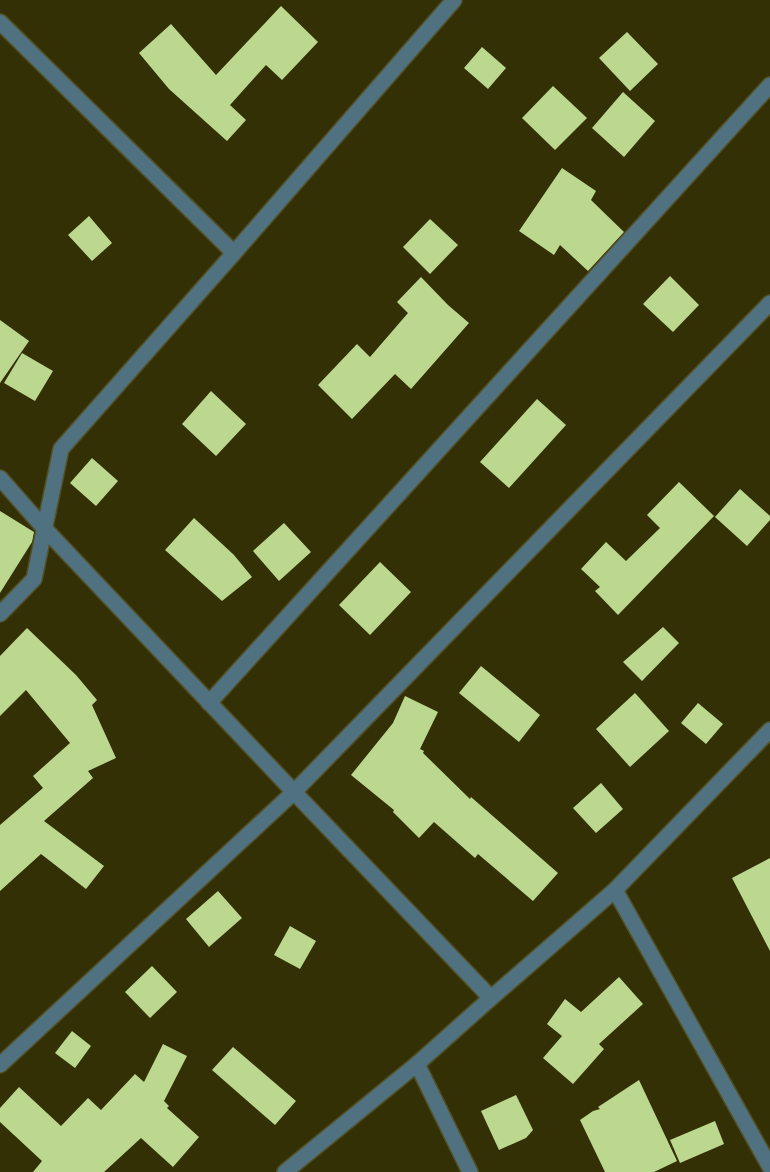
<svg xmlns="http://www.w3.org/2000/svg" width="770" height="1172" viewBox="0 0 770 1172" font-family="Barlow,sans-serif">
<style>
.building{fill:#bcd88f}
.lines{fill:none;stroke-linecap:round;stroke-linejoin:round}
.minor-casing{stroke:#524f25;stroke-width:18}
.minor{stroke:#507280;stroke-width:15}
</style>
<rect width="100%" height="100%" fill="#333005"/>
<!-- building -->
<g class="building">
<polygon points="281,6 318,42 282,80 266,65 230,105 246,120 227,141 169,89 139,53 171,24 216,75"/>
<polygon points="627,32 658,64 630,91 599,58"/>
<polygon points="482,47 506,68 488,89 464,68"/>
<polygon points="553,86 587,118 555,150 522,118"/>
<polygon points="623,92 655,121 624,157 592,128"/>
<polygon points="562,168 596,191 591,200 624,232 588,271 560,245 554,255 519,231"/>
<polygon points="89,216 112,243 92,261 68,235"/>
<polygon points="430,219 458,245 430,274 403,247"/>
<polygon points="670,276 699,305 673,332 643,304"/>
<polygon points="421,277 448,305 469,323 411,389 395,374 352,419 318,385 357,344 370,357 408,313 397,302"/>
<polygon points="0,320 29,341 0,383"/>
<polygon points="22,353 53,371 35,401 4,383"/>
<polygon points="211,391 246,424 216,456 182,424"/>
<polygon points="537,399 566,425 509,488 480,462"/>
<polygon points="92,458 118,481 96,506 70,483"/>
<polygon points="679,482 714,516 618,615 595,591 600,587 581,569 606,542 626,561 660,528 647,515"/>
<polygon points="740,489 770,516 770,520 747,546 715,517"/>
<polygon points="0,511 34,532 32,542 0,593"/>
<polygon points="194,518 234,555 252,577 222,601 165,550"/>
<polygon points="284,523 311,552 279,581 253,551"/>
<polygon points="380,562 411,592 370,635 339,605"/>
<polygon points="663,627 679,643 642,681 623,662"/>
<polygon points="27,628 76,675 97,700 92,705 116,758 88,771 93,778 44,821 104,866 86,889 41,854 0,891 0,825 43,788 33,776 70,743 26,690 0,716 0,656"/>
<polygon points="481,666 540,715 519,742 459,693"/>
<polygon points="635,693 669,731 630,767 596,729"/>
<polygon points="405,696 438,712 420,749 424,751 423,753 470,799 471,797 558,873 533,901 478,854 475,858 434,822 419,838 393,812 394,810 351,775 393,723"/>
<polygon points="698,703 723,724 706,744 681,723"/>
<polygon points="601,783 623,809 596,833 573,808"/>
<polygon points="770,858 770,951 732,878"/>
<polygon points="218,891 242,918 209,947 186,919"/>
<polygon points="290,926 316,941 300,969 274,955"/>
<polygon points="152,966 177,992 150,1018 125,992"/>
<polygon points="619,977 643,1004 599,1044 604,1049 573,1084 543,1058 562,1036 547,1024 565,999 581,1012"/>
<polygon points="72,1031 91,1046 75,1068 55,1053"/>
<polygon points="163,1044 187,1056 164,1101 169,1106 167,1108 199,1137 173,1167 141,1138 104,1172 33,1172 42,1161 0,1122 0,1108 19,1087 61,1126 88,1098 101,1110 135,1074 144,1082"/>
<polygon points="233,1047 296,1101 275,1125 212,1070"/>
<polygon points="639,1080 677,1161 654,1172 605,1172 580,1120 593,1111 600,1109 598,1107"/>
<polygon points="516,1095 533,1130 526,1138 499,1150 481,1111"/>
<polygon points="715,1121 724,1144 680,1163 670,1140"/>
</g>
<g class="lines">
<defs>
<g id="minor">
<polyline points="0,22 234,253"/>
<polyline points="0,478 44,528 294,792 491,998 615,890 770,730"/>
<polyline points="0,614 34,579 61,449 234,253 454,0"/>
<polyline points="209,703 770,85"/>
<polyline points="615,890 770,1167"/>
<polyline points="0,1065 294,792 770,303"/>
<polyline points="285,1172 417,1064"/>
<polyline points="470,1172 417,1064 491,998"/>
</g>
</defs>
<!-- minor casing -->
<use href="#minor" class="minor-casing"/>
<!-- minor -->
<use href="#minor" class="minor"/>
</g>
</svg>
